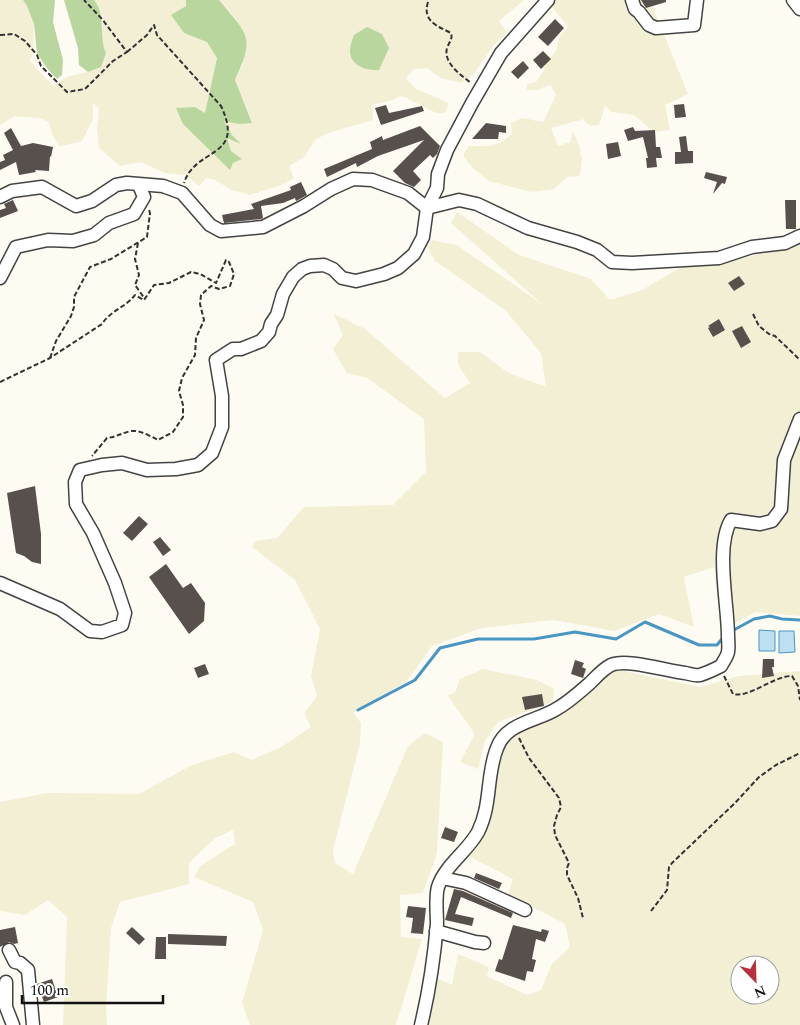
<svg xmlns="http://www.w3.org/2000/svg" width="800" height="1025" viewBox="0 0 800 1025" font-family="Spectral,serif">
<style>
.farmland{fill:#f3efd5;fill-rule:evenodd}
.forest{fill:#bad69f}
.water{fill:#bcdff1;stroke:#4996c2}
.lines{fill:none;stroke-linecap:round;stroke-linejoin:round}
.stream{stroke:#4996c2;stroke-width:3}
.building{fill:#57504d}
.minor-casing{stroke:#434343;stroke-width:15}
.path{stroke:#323232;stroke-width:2;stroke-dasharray:5 2.5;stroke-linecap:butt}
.minor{stroke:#fff;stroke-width:12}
</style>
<rect width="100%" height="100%" fill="#fefbf3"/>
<!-- farmland -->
<g class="farmland">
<polygon points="0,0 23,0 27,6 34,24 33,53 30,61 53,86 68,76 88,72 106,53 101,43 103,17 94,0 186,0 187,6 171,15 184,33 207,41 217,57 205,113 195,107 176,109 233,163 242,159 231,151 227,138 239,142 232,135 224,121 239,124 252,122 235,80 243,64 236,19 219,0 524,0 499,21 507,33 493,46 473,75 461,83 441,78 427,68 414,69 406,78 416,89 449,103 445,113 436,113 407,98 400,96 393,100 372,105 373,120 331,132 316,139 304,157 289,166 294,178 279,186 250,195 232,190 215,180 206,178 199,186 186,175 165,173 141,162 120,166 99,148 97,129 99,109 93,103 93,119 82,141 71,144 59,146 52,134 49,122 39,118 15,116 0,125"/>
<polygon points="557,0 650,0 688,94 665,105 670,130 654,132 634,115 612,112 605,106 599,125 591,126 585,122 584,119 551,128 558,146 570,142 573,131 579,145 582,159 580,176 567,177 554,189 531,192 489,181 474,169 464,157 464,153 469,146 490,146 502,142 512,134 511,123 522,118 543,122 556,95 550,85 538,90 527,90 527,84 536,82 543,72 547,61 556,51 560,36 568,27 551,6"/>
<polygon points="457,212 519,255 591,279 610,300 642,290 683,266 723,264 800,242 800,616 755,612 721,631 714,567 684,577 694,627 659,614 614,631 554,620 482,628 432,646 407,681 353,713 361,723 360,743 333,850 335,863 353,874 408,746 425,733 443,742 437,853 423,893 400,895 401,937 422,939 396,1025 250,1025 242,1003 263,930 253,902 194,877 200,866 235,844 233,830 215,838 189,863 189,884 120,902 111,928 106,1008 107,1025 63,1025 67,917 48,900 25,915 0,911 0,802 47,793 139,794 192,765 234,752 252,760 283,746 311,727 304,713 317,696 311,676 320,629 295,580 252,547 255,541 277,538 304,507 393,505 426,472 424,419 367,378 347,373 333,349 343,335 333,313 365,329 445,398 470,383 458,365 458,352 480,352 507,372 546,387 541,353 505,310 435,261 428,248 432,240 457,245 543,305 451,223"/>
<polygon points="483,669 537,680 554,689 553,702 498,722 485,741 478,769 460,762 475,734 447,695 455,693 460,679"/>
<path d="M614 669 700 687 738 676 800 671V1025H420L432 976 452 985 458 954 489 967 487 976 527 995 541 990 552 964 570 947 565 924 508 894 513 879 467 855 493 765 507 735ZM740 965H770V995H740Z"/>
</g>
<!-- forest -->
<g class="forest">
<polygon points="23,0 55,0 53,22 63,60 62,75 57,79 46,67 37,53 34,24 27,6"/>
<path d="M64 0H94C107 16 98 35 106 53L101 67 88 72 79 65 78 48Z"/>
<path d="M186 0H219C247 34 256 36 235 80L252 123 239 124 224 121 232 135 241 144 227 138 231 151 242 159 233 163 230 170 183 124 176 108 195 107 205 113 217 58 207 42 184 33 171 15 186 6Z"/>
<path d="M367 27 382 34 389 48 379 70C367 71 350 66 350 51 350 46 352 40 354 35Z"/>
</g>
<!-- water -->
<g class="water">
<polygon points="759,630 775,631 775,651 759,651"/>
<polygon points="779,631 794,631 795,652 779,653"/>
</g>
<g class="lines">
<!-- stream -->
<g class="stream">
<polyline points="732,631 754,619 770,616 782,619 800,620"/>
<polyline points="358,710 415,680 440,648 478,639 534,639 575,632 616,639 645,622 699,645 717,645 721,640 725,637"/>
</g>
</g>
<!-- building -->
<g class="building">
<polygon points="641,0 666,0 666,2 646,8"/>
<polygon points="555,19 564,28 548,46 538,37"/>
<polygon points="543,51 551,59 541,69 533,60"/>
<polygon points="523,61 529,68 518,79 511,72"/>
<polygon points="684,104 686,117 675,118 674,105"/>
<polygon points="386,105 389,113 422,106 424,111 381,125 375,108"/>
<polygon points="486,123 506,126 506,133 499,132 498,139 472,139"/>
<polygon points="420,126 440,146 437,154 433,158 430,155 413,171 421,180 414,187 405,183 393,171 424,140 378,156 357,167 356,163 327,177 324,169 372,149 370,142 382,136 383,140"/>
<polygon points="633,127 635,131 655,130 656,147 660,147 662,158 656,158 657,167 647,168 646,158 648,158 643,137 628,141 624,130"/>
<polygon points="11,128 21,146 33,143 53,147 51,157 50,156 49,171 35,170 36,172 19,175 16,162 0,170 0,162 5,160 3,155 13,150 4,133"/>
<polygon points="686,136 688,151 693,151 693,163 675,164 675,152 681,152 679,137"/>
<polygon points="618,142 621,156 608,159 606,144"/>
<polygon points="706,172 727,177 725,184 722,183 713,194 717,182 704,178"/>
<polygon points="301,182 307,195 300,199 296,201 295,198 283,203 261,206 263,218 261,219 224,223 222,215 254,209 251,204 291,190 290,187"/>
<polygon points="13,200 18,211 0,218 0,210 6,208 4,204"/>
<polygon points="785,200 796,200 796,229 786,229"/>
<polygon points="739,276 745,284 734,291 728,283"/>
<polygon points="719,319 725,330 713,337 708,328 710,327 708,326"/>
<polygon points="742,326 751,342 741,348 732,331"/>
<polygon points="35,486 41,534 41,564 32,562 24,556 16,553 7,493"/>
<polygon points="139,516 148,524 132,541 123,533"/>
<polygon points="160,537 171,550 163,556 153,542"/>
<polygon points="166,564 183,588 191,583 205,603 204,621 189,634 149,577"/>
<polygon points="763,659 774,659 774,667 772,667 774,676 762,678"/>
<polygon points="575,660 584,663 582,667 586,669 583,678 571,674"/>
<polygon points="205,664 209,674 198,678 194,668"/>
<polygon points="542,694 544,706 525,710 522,697"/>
<polygon points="445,827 458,832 454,842 441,838"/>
<polygon points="476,873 502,883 499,889 474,878"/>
<polygon points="454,889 463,891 513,913 511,918 461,897 455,914 474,918 472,926 445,920"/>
<polygon points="408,906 426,908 423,934 411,933 413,918 406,917"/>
<polygon points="513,925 541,932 542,929 549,931 545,942 536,939 532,959 536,960 533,972 527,971 525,981 495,971 499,959 502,960"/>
<polygon points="15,927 18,943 14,944 9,942 0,947 0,930"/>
<polygon points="132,927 145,939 139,945 126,933"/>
<polygon points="168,934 227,936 226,946 168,944"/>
<polygon points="156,937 166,937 166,959 155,959"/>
<polygon points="52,979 58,997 44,1002 37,984"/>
</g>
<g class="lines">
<defs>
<g id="minor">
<polyline points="632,0 635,9 639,12 649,25 656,28 694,25 697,0"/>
<polyline points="793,0 800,9"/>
<polyline points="0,197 12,191 42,187 76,206 92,201 116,185 127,183 163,186 182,193 210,225 221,231 263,227 304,206 331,189 353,179 372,180 408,193 427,208"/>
<polyline points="427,208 459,200 477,204 528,228 577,242 597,250 612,262 632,263 719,258 752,247 785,243 800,236"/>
<polyline points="0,278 16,247 48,240 73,241 94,235 109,223 134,214 144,197 139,185"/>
<polyline points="0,583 60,609 90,631 102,632 122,625 125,613 115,583 93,533 76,504 75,482 80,470 102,465 122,463 147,470 176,469 198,465 212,453 222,427 222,396 216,360 233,349 241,349 261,341 269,332 271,324 277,315 283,294 293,277 302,269 310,266 324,265 333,269 342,278 356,281 384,274 398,268 414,254 423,237 427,208 437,188 438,174 447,150 472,103 501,53 548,0"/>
<polyline points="442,878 466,883 525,910"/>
<polyline points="436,931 475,942 484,943"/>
<polyline points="9,950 15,962 20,963 28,970 33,1025"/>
<polyline points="6,982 6,1007 13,1025"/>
<path d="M421 1025C429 992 434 959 437 924 437 912 435 898 438 887 445 865 467 852 478 832 492 804 486 775 497 748 506 722 539 721 558 708 570 701 581 691 591 682 597 676 603 669 611 665 626 658 667 671 685 673 690 674 696 676 700 675 707 673 715 669 721 666 723 662 727 657 728 652 729 647 728 641 728 636 728 604 715 547 731 520L760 524 772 521 781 509 784 460 800 419"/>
</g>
</defs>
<!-- minor casing -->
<use href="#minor" class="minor-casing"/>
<!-- path -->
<g class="path">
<path d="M428 2C422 21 437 26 451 33 453 39 449 42 447 48 443 63 461 75 471 83"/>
<polyline points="0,35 14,34 25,41 37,55 41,66 67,92 85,89 113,61 127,52 102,19 84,0"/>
<path d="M127 52 147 35 154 25 157 35 221 106C246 159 195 147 184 183"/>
<polyline points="138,243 135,259 139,275 135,285 145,299"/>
<polyline points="753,314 759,326 769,334 775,336 800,360"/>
<polyline points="50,358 56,341 71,316 74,307 74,297 90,267 111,259 147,237 150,213 149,210"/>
<path d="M0 382 50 358 102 324C110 311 126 307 135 295L144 300 154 285 169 283 191 272 200 274 216 283 226 260 229 262 234 274 230 286 219 289 211 286 201 295 200 304 204 320 196 338 195 355 182 378 179 391 183 405V417L173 432 158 440C150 436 140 430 131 431 122 433 116 437 107 438L92 456"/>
<path d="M724 676 733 694C750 698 773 676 792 676L798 686 800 700"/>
<polyline points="519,738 529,758 559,798 561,807 557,815 554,826 555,835 569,863 567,868 567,875 578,898 583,918"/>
<polyline points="651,911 667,890 669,867 672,863 735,803 759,777 776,765 800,753"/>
</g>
<!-- minor -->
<use href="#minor" class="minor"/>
</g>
<!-- north arrow -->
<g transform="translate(755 980) rotate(157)"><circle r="24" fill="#ffffff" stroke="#9f9f9f"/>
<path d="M0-4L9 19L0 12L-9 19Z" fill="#b5323e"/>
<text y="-8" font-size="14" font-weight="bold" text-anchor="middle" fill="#101010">N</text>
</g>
<!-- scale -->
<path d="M22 995v8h141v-8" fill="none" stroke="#101010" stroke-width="2.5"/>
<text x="30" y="995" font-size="15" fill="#101010" stroke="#ffffff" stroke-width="4" paint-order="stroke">100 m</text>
</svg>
